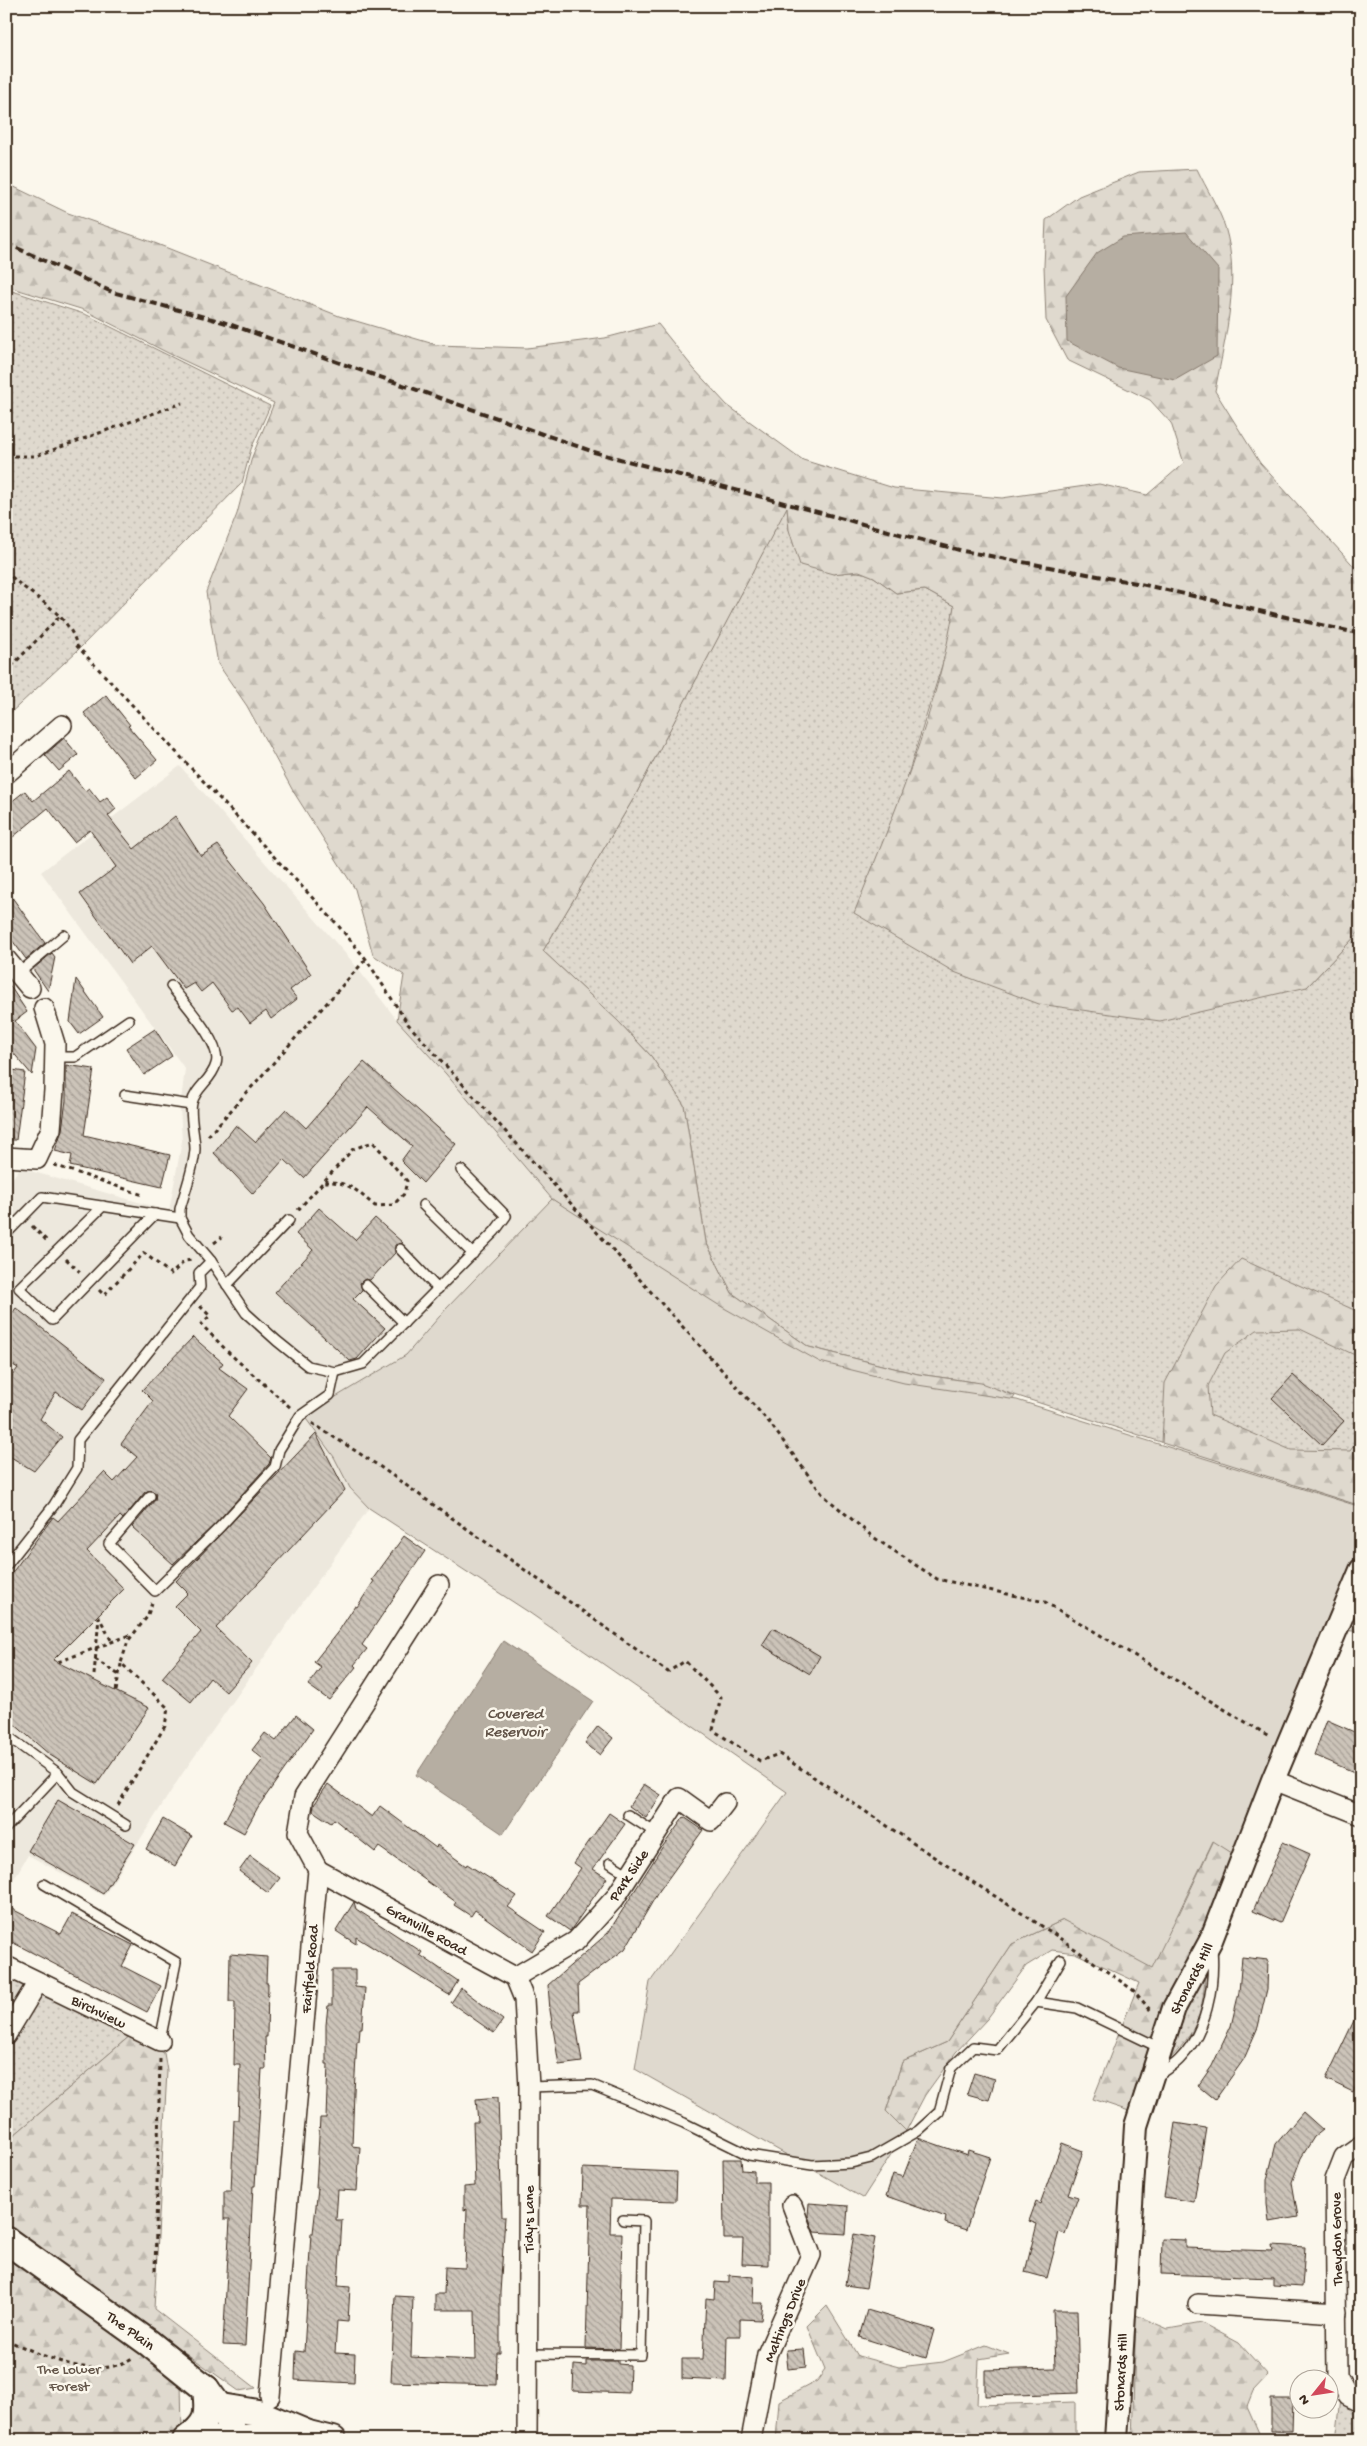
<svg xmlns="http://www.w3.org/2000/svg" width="1367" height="2446" viewBox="0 0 1367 2446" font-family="'Gochi Hand',sans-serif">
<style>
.built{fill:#ede8dd}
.grass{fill:url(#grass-dots);stroke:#8d8276}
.forest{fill:url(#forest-firs);stroke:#8d8276}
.green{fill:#dfd9ce;stroke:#8d8276}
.water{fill:#b6aea2;stroke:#85796d}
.building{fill:url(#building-back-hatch);stroke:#3b2a1e}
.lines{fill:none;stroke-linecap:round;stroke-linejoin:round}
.service-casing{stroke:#3b2a1e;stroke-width:12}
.minor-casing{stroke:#3b2a1e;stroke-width:22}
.tertiary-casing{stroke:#3b2a1e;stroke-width:26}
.secondary-casing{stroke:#3b2a1e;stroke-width:30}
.path{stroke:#3b2a1e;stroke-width:3;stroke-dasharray:4 4;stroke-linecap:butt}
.service{stroke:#fbf7ec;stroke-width:9}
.minor{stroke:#fbf7ec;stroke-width:19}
.tertiary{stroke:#fbf7ec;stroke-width:22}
.secondary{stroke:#fbf7ec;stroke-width:26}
.rail{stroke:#3b2a1e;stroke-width:4;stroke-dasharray:8 4;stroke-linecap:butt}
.labels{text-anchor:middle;stroke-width:5;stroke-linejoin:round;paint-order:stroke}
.street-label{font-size:15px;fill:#3b2a1e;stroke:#fbf7ec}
.park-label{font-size:15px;fill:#64564a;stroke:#fbf7ec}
.water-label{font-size:16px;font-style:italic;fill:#605246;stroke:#fbf7ec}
</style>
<defs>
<pattern id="grass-dots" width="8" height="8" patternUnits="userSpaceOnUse" patternTransform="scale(1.25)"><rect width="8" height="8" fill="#dfd9ce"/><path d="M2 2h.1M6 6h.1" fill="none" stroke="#c0bab0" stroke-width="1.8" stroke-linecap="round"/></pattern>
<pattern id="forest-firs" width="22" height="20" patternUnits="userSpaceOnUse" patternTransform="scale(1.25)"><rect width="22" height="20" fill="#dfd9ce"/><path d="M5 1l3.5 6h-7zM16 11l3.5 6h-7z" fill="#c0bab0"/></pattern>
<pattern id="building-back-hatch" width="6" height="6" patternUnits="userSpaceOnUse" patternTransform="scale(1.25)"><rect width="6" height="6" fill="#ccc4b9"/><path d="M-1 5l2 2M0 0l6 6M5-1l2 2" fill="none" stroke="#a79f96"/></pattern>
</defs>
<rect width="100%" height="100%" fill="#fbf7ec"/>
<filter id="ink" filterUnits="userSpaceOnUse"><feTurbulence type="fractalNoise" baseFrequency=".02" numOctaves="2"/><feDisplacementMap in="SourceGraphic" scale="10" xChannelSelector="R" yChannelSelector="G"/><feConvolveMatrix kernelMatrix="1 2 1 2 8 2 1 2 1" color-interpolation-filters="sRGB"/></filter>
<g filter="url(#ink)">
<!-- built -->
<polygon class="built" points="180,766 351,960 397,1020 446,1074 552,1199 406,1355 305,1416 334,1457 350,1488 369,1508 180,1777 104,1896 28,1855 6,1892 6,1187 20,1168 169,1211 182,1141 180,1108 185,1069 41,872"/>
<!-- grass -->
<g class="grass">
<polygon points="6,289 87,315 270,406 251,449 242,483 78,650 6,717"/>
<path d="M787 506 789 530 833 574C868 569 869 573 896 593L925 590 954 606 948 646 902 794 855 913 1307 987 1361 930V1506L974 1382 918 1374 809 1347 732 1293 706 1242 684 1105 651 1056 618 1021 543 951 635 796Z"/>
<path d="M1205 1963C1205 2017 1196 2036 1156 2072Z"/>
<polygon points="6,1971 131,2035 6,2142"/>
<polygon points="1341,2399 1361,2403 1361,2440 1336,2440"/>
</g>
<!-- forest -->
<g class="forest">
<path d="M1197 169C1206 188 1219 208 1225 227 1241 280 1225 338 1215 391L1260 463 1361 574V930L1307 987 1160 1021 1039 1004 954 972 854 913C894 814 938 711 954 606L925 590 896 593 874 577 859 571 833 574 800 565 789 530 787 507 635 796 543 951 618 1021 651 1056 684 1105 706 1242 732 1293 809 1347 918 1374 981 1383 1015 1396 1003 1413 788 1367 552 1199 446 1074 397 1020 404 975 373 955 355 889 293 791 247 706 218 664 206 592 237 514 252 457 274 403 170 354 84 310 6 286V183L68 213 152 242 339 316 437 345 527 348 605 338 658 324 694 369 727 405 803 460 894 488 1002 498 1099 484 1147 495 1184 463 1171 423 1150 400 1067 360 1046 320 1044 266 1046 220 1079 196 1139 172Z"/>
<polygon points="1241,1259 1361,1313 1361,1358 1300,1329 1257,1330 1225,1353 1208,1386 1210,1415 1291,1450 1350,1451 1361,1436 1361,1506 1162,1443 1165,1383 1216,1286"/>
<polygon points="1361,1595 1361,1632 1344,1630"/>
<polygon points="1214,1840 1235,1855 1132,2112 1093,2099 1139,1983 1075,1953 1052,1950 1026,1966 987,2019 956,2052 925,2095 906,2131 886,2111 902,2062 947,2042 1012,1944 1063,1920 1179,1914"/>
<polygon points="131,2035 164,2053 167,2071 154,2309 256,2388 239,2391 6,2225 6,2142"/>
<polygon points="6,2253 181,2382 182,2431 151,2440 6,2440"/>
<polygon points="827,2306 858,2356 899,2367 943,2362 986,2345 1009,2354 979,2359 977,2405 1075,2402 1075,2440 776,2440 779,2401 817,2381 825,2370 807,2326"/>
<polygon points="1136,2315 1168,2329 1202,2323 1239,2343 1268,2375 1253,2391 1247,2406 1259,2433 1253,2440 1132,2440"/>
</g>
<!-- green -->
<polygon class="green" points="552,1199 717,1304 820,1362 904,1383 1017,1400 1361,1507 1361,1566 1235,1855 1213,1841 1152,1968 1063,1920 1012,1944 947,2042 902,2062 886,2111 906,2131 863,2198 635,2069 650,1982 787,1792 527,1611 369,1508 350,1488 334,1457 304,1416 406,1355 446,1309"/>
<!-- water -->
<g class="water">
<polygon points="1186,232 1218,269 1217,356 1175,380 1118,368 1067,341 1066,296 1097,253 1123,237"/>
<polygon points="503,1641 593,1701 503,1834 416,1775"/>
</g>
<!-- building -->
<g class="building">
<polygon points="106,695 130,725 128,726 157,760 136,778 84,713"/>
<polygon points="64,738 78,755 59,771 45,755"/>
<polygon points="69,771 85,791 89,788 100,802 107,797 116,809 108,816 134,849 175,816 201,856 218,845 264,903 311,974 290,990 297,999 271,1019 266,1011 250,1023 238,1007 232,1010 212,983 201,992 194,983 184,989 152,946 130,964 80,894 116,867 90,830 74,842 48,808 13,837 6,829 6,806 25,791 33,801"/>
<polygon points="6,889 45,943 26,959 6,932"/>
<polygon points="52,953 55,957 48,991 33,969"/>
<polygon points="76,979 103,1017 79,1034 70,1022"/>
<polygon points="6,980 27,1012 15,1021 36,1049 32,1075 6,1044"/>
<polygon points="155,1029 172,1056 144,1075 126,1048"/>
<polygon points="364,1062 456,1144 423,1183 401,1161 412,1146 368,1107 304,1178 284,1159 253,1194 214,1153 236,1125 255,1142 286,1109 306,1128"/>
<polygon points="66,1065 94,1069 84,1135 170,1155 162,1187 70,1166 72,1155 55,1151 62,1130 66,1100"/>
<polygon points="6,1069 25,1072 16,1140 6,1140"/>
<polygon points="319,1208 355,1240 375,1218 403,1243 395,1245 395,1253 370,1280 365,1279 360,1283 362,1290 353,1299 385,1328 357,1359 350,1361 275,1292 313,1250 296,1234"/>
<polygon points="16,1308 106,1378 82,1410 56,1392 40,1419 62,1437 34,1471 6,1454 6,1384 18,1368 6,1361 6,1322"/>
<polygon points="193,1337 223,1363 219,1368 248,1389 228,1416 271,1458 269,1464 216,1523 173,1564 132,1527 155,1500 156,1493 151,1490 145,1492 123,1519 120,1516 87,1551 124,1589 53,1660 149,1708 97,1784 50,1755 6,1717 6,1581 53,1517 58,1521 104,1472 114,1482 137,1457 121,1444 153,1401 142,1390"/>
<polygon points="1293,1375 1344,1421 1322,1445 1272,1398"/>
<polygon points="316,1434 345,1490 216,1628 252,1663 226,1692 210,1678 191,1702 162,1678 201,1632 175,1606 188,1593 176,1581"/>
<polygon points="404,1536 425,1551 362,1645 367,1649 354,1665 356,1667 329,1700 308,1685 321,1667 314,1662 340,1629 355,1606 357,1607 374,1581 372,1580"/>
<polygon points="773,1628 820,1656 810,1674 762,1645"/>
<polygon points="296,1715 313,1729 258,1807 244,1833 224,1822 241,1789 263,1759 252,1750 265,1733 276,1741"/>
<polygon points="1327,1720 1361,1735 1361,1775 1314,1755"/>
<polygon points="598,1726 613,1738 600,1755 585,1743"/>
<polygon points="328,1784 372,1817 380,1806 436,1848 437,1845 466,1866 467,1864 517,1896 508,1907 545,1932 532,1951 475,1910 471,1916 454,1905 456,1902 379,1847 375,1852 334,1819 331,1823 313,1811 314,1805"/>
<polygon points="644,1784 661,1795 646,1818 629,1806"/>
<polygon points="58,1800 135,1844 103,1894 28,1851"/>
<polygon points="609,1813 625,1824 593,1869 607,1878 570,1931 548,1916 581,1868 574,1863"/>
<polygon points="684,1817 703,1830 657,1894 625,1949 578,1984 579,2011 574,2011 582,2062 559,2065 550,2010 548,1985 608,1933 663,1846"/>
<polygon points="163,1819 192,1836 175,1866 146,1849"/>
<polygon points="1283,1842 1310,1854 1280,1923 1253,1911"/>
<polygon points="250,1856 280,1878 268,1893 239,1871"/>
<polygon points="354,1902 356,1909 422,1952 420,1955 458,1981 449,1995 356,1937 356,1944 336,1931"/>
<polygon points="6,1906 61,1934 72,1914 133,1945 122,1966 161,1986 147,2012 6,1939"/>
<polygon points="230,1954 267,1957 266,1983 268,1983 267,2037 265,2037 266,2069 262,2069 255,2186 253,2186 245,2346 223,2345 230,2219 224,2219 224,2191 231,2191 234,2120 238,2120 240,2065 234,2065 235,2002 229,2002"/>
<polygon points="1242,1957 1268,1960 1267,1989 1258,2027 1244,2059 1215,2100 1198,2086 1212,2066 1231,2026 1239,1992"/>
<polygon points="332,1970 355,1970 355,1987 365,1988 362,2028 360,2028 359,2041 357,2041 354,2092 352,2146 360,2147 357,2191 338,2190 336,2220 342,2220 338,2286 350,2287 348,2322 337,2321 335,2353 355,2354 354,2383 295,2380 296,2351 304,2352 311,2233 313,2233 318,2188 316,2188 320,2118 326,2118 328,2064 326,2064 326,2025 328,2005 332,2005"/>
<polygon points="461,1988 503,2020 494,2033 451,2003"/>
<polygon points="1361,2006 1361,2076 1353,2092 1326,2079"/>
<polygon points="974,2073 995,2079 989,2100 967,2094"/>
<polygon points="498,2097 502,2217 505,2217 500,2293 500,2353 497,2353 496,2385 391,2382 395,2296 413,2297 411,2357 476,2360 475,2310 435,2310 435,2294 444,2294 445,2267 465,2268 467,2209 464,2210 464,2187 475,2186 473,2122 478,2122 476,2099"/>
<polygon points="1303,2112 1323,2130 1314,2137 1301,2158 1292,2182 1298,2217 1269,2222 1267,2203 1267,2180 1276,2144"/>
<polygon points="1175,2123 1206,2128 1194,2202 1164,2197"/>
<polygon points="918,2138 967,2155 968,2150 990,2157 966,2230 945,2223 946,2217 886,2196 893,2174 903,2177"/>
<polygon points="1062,2143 1083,2151 1068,2194 1078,2197 1065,2234 1059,2232 1047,2278 1025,2272 1037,2224 1029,2221 1036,2202 1040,2204"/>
<polygon points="723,2159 741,2159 742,2170 754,2171 754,2182 768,2182 768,2265 742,2264 743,2239 724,2239"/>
<polygon points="583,2168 677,2172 676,2201 611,2199 610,2233 622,2233 619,2349 586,2348 590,2205 582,2205"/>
<polygon points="809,2203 848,2206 846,2234 814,2232 808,2216"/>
<polygon points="854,2234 875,2238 866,2288 845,2285"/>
<polygon points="1162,2239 1185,2240 1185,2248 1273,2251 1272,2245 1305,2247 1302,2287 1273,2285 1273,2278 1161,2274"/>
<polygon points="729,2275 754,2277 753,2303 763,2303 761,2320 740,2319 740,2336 727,2336 726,2381 682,2379 682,2359 703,2359 706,2298 714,2299 715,2282 729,2283"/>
<polygon points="867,2310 934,2330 926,2358 859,2337"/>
<polygon points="1053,2310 1077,2310 1079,2393 985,2396 985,2370 1055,2368"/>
<polygon points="804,2349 806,2367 788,2369 786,2350"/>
<polygon points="586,2361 618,2361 618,2364 630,2365 629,2393 573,2391 574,2365 586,2366"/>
<polygon points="1271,2399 1293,2399 1292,2431 1271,2431"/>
</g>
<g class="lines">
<defs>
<g id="service">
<polyline points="19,973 64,935"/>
<path d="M171 986C183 1002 223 1044 216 1064 212 1080 195 1088 192 1103 189 1114 195 1137 195 1149 194 1168 185 1191 180 1209V1218L189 1235 211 1261 246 1313 277 1341 308 1366 335 1372 363 1364 495 1231 506 1216 461 1170"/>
<polyline points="55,1057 75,1057 129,1020"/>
<polyline points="125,1095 191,1105"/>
<polyline points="423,1205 473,1254"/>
<polyline points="103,1206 19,1288 52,1320 155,1214"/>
<polyline points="6,1234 42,1197 180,1218"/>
<polyline points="400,1249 438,1289"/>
<polyline points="227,1285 289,1220"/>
<polyline points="366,1285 404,1323"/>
<polyline points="150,1496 109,1544 155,1591 220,1527 275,1467 279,1450 300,1416 330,1395 335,1372"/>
<polyline points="6,1566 54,1505 77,1468 78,1440 200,1287 199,1273 211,1261"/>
<polyline points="6,1735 58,1773 73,1792 126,1825"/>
<polyline points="628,1815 656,1833"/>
<polyline points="6,1828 58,1773"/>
<polyline points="610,1863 629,1875"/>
<polyline points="44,1884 176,1962 160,2041"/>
<polyline points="1036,2002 1061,1960"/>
<path d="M1158 2076C1165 2071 1173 2066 1179 2060 1207 2032 1215 1986 1212 1948"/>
<polyline points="529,2087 592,2085 684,2123 749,2155 812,2165 851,2163 871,2158 918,2131 939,2112 951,2068 973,2047 997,2050 1036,2002 1077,2008 1160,2048"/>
<polyline points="528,2354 641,2355 644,2221 623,2220"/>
</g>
<g id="minor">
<polyline points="6,774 62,725"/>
<polyline points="6,959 30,988"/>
<polyline points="6,1157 37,1159 51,1129 54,1090 55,1044 44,1008"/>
<polyline points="1273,1780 1361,1815"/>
<polyline points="318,1870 515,1977 524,1999 529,2087 527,2440"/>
<polyline points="6,1966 160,2041"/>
<polyline points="515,1977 576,1941 615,1898 679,1798 711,1821 725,1803"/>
<polyline points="6,2035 38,1982"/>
<polyline points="1361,2145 1344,2157 1335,2180 1337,2376 1348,2396 1361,2402"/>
<polyline points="1198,2304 1337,2313"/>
<polyline points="270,2396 318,1870 298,1833 304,1797 439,1585"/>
<polyline points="751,2440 767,2354 811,2255 792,2205"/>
</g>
<polyline id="tertiary" points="1116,2440 1136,2126 1174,2008 1211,1940 1273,1780 1361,1570"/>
<g id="secondary">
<polyline points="6,2240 149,2343 206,2389 228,2419 235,2440"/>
<polyline points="221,2407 258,2413 306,2433"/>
<path d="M186 2440C209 2423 209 2416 206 2389"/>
<polyline points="212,2440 308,2434 333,2440"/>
</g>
</defs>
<!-- service casing -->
<use href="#service" class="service-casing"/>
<!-- minor casing -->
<use href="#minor" class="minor-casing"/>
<!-- tertiary casing -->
<use href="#tertiary" class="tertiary-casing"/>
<!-- secondary casing -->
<use href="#secondary" class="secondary-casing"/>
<!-- path -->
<g class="path">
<polyline points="6,456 36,456 182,403"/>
<path d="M6 571C29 597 68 610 77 646L336 923 366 959 408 1024 769 1422 823 1495 873 1537 937 1579 1045 1602 1269 1736"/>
<polyline points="6,672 60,616"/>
<polyline points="208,1136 366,959"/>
<polyline points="54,1165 143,1195"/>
<path d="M298 1210 353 1149 373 1142 407 1181 404 1194 393 1205 375 1206C357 1191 349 1181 324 1182"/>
<polyline points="32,1226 47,1241"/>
<polyline points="214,1243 222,1237"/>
<polyline points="66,1259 80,1272"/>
<polyline points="99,1290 104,1295 144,1253 171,1274 185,1261 192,1260"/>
<polyline points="200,1306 210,1316 201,1324 230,1354 291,1408"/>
<polyline points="312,1423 379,1466 668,1672 685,1661 721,1697 713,1730 760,1761 779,1754 940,1861 1051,1932 1133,1990 1152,2012"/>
<polyline points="95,1659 119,1675"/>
<polyline points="58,1662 133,1634"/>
<polyline points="94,1675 99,1617 112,1642"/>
<polyline points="116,1691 121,1664"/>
<polyline points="118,1805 165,1726 168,1708 121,1663 128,1641 147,1617 152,1603"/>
<polyline points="155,2271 160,2059"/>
<path d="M6 2340C44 2355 94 2383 132 2358"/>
</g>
<!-- service -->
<use href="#service" class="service"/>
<!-- minor -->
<use href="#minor" class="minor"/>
<!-- tertiary -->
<use href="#tertiary" class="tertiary"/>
<!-- secondary -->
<use href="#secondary" class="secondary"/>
<!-- rail -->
<polyline class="rail" points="6,243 112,292 223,322 594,452 963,551 1136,583 1361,634"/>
</g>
</g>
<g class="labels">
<!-- street labels -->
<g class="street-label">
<text transform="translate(628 1875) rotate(-56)" y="5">Park Side</text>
<text transform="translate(427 1929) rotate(29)" y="5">Granville Road</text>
<text transform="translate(309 1969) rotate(-85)" y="5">Fairfield Road</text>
<text transform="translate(1191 1978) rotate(-63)" y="5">Stonards Hill</text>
<text transform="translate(99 2011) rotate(26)" y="5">Birchview</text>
<text transform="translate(528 2219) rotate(-90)" y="5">Tidy's Lane</text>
<text transform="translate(1336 2239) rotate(-91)" y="5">Theydon Grove</text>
<text transform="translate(784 2320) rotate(-68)" y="5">Maltings Drive</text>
<text transform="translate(131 2330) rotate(36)" y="5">The Plain</text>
<text transform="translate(1120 2372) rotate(-87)" y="5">Stonards Hill</text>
</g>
<!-- park labels -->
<g class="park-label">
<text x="69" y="2373">The Lower<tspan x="69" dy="17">Forest</tspan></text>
</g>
<!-- water labels -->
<g class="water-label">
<text x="515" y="1718">Covered<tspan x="515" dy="18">Reservoir</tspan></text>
</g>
</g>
<!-- margin -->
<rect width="1367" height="2446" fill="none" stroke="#fbf7ec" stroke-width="25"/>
<rect x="12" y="12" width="1342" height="2421" fill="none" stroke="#3b2a1e" stroke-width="2" filter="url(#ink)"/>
<!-- north arrow -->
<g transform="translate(1314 2394) rotate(240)"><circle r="24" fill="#fbf7ec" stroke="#aea59a"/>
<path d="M0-4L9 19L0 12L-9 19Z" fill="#d1495b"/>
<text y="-8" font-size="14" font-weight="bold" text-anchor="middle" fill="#3b2a1e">N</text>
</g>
</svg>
